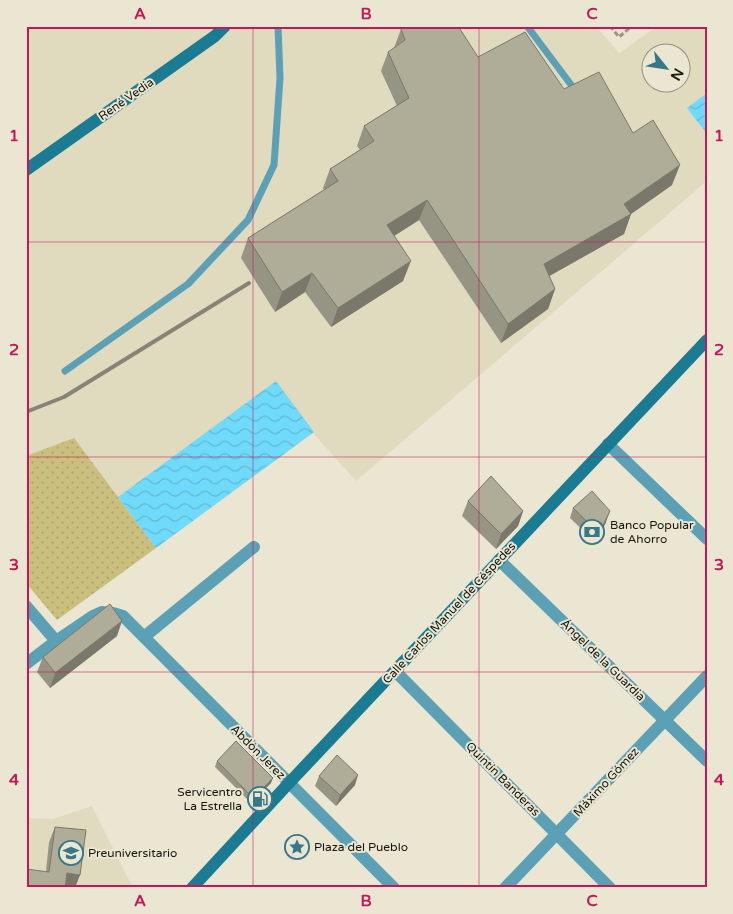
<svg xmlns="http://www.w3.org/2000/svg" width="733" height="914" viewBox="0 0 733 914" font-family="'Varela Round',sans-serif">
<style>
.built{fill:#e0dbbf;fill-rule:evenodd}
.garden{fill:url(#garden-dots)}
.water{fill:url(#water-waves)}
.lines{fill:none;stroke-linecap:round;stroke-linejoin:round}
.path{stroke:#9a9787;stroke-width:3;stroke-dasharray:5 2.5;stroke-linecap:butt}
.lane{stroke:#5ca0b5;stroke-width:7}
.street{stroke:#5ca0b5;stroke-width:12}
.secondary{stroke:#1a7b93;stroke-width:12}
.rail{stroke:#878476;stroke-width:4}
.wall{fill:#969483}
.shaded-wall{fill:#7a786a}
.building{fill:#afac98;stroke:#7a786a}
.grid{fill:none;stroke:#c2185b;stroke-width:1;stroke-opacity:0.55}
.labels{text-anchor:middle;stroke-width:4;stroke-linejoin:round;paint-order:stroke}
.street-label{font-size:12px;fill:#16150e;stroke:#eae6d1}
.poi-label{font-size:12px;fill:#16150e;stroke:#eae6d1;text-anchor:start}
.neatline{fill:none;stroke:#c2185b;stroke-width:2}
.grid-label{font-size:16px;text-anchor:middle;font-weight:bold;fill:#c2185b}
</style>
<defs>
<pattern id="garden-dots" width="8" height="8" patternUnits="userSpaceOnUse" patternTransform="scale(1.25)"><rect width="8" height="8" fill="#cbbf7e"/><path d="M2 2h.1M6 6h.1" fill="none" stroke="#aea36c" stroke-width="1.8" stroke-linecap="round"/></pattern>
<pattern id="water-waves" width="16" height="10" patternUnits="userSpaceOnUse" patternTransform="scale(1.25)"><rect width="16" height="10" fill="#70dafa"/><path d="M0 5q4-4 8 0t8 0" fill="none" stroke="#60bad5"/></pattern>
</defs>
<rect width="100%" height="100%" fill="#eae6d1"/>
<!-- built -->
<g class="built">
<path d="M26 26H596L619 53 658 26H707V181L356 481 313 433 156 548 74 439 26 456ZM650 52H680V82H650Z"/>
<polygon points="92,806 133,888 26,888 26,818 53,819"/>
</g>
<!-- garden -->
<polygon class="garden" points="74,438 156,548 57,620 26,583 26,456"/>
<!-- water -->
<g class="water">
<polygon points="707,93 707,134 687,108"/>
<polygon points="276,381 314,432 156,548 118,497"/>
</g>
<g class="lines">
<!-- path -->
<polyline class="path" points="610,26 619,37 632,26"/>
<!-- lane -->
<g class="lane">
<polyline points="527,26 572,86"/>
<polyline points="65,371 188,284 248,220 274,165 280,78 278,26"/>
</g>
<!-- street -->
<g class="street">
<polyline points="608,444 707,539"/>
<polyline points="499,560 707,761"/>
<polyline points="26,606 56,641"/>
<polyline points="144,637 254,547"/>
<polyline points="26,664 56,641 93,616 102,612 113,613 123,616 394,888"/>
<polyline points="395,671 610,888"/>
<polyline points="505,888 707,676"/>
</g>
<!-- secondary -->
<g class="secondary">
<polyline points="26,170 215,36 225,26"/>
<polyline points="192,888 289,783 707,340"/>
</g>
<!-- rail -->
<g class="rail">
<polyline points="194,26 194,27"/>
<polyline points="26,412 64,397 249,283"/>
</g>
</g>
<!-- wall -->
<g class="wall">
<polygon points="401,29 478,57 564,89 633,133 672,185 631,214 624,234 549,276 555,289 548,309 501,343 419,220 394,236 403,281 331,327 305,292 275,312 241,258 248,238 324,190 323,188 330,169 360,150 357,146 364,126 397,106 381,71 388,52 394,48"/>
<polygon points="468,501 523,511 518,526 496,549 462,516"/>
<polygon points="573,508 606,522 596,543 570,518"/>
<polygon points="117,636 50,688 37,672 43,657"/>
<polygon points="217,761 271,783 251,803 215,767"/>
<polygon points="319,776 355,785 336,806 315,786"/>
<polygon points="55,827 75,888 46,871 49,842"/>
</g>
<!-- shaded-wall -->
<g class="shaded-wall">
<polygon points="680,165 672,185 631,214 624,234 537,283 544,264 624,204"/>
<polygon points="427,200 419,220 380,245 387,225"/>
<polygon points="411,261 403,281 331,327 338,308"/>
<polygon points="312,273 305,292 275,312 282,292"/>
<polygon points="555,289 548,309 501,343 508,324"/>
<polygon points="523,511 518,526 496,549 501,534"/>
<polygon points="610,511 606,522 596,543 599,533"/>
<polygon points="122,621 117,636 50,688 55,673"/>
<polygon points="358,775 355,785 336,806 340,795"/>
<polygon points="273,778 271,783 251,803 253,798"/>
<polygon points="67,873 80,875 75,888 62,888"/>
</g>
<!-- building -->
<g class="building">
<polygon points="405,26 458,26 478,57 525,32 564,89 599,72 633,133 653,120 680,165 624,204 631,214 544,264 555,289 508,324 427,200 387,225 411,261 338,308 312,273 282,292 248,238 338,181 330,169 374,141 364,126 409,98 388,52 405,40 401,29"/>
<polygon points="491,476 523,511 501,534 468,501"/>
<polygon points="592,491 610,511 599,533 573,508"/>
<polygon points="110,604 122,621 55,673 43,657"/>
<polygon points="236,741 273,778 253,798 217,761"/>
<polygon points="337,755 358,775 340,795 319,776"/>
<polygon points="55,827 86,830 80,875 67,873 65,888 26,888 26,869 49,872"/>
</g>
<!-- grid -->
<path class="grid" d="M253 26V888M479 26V888M26 242H707M26 457H707M26 672H707"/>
<!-- icons -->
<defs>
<symbol id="bank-ring" viewBox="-11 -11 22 22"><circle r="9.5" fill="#eae6d1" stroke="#36778a" stroke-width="1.5"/><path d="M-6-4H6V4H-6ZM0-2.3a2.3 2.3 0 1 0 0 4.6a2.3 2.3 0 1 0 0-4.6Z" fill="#36778a"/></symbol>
<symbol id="fuel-ring" viewBox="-11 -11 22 22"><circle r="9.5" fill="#eae6d1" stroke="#36778a" stroke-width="1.5"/><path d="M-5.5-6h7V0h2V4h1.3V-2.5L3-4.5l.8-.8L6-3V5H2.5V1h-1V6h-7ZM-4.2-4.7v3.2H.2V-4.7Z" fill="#36778a"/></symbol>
<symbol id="sight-ring" viewBox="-11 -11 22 22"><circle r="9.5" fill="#eae6d1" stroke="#36778a" stroke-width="1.5"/><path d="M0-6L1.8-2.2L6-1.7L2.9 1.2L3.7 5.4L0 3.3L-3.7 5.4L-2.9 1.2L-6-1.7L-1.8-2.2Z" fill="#36778a"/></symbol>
<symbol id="school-ring" viewBox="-11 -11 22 22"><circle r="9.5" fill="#eae6d1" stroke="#36778a" stroke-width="1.5"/><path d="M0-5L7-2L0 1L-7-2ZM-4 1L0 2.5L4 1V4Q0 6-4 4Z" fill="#36778a"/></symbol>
</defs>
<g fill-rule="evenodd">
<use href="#bank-ring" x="578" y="518" width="28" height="28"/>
<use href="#fuel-ring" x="246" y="785" width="28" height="28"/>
<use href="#sight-ring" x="283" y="833" width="28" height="28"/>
<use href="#school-ring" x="57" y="839" width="28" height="28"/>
</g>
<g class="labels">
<!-- street labels -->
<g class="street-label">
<text transform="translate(126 99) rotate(-35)" y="4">René Vedia</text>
<text transform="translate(449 613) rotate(-47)" y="4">Calle Carlos Manuel de Céspedes</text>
<text transform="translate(603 660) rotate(44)" y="4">Ángel de la Guardia</text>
<text transform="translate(258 752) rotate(45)" y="4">Abdón Jerez</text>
<text transform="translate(503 779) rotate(45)" y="4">Quintín Banderas</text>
<text transform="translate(606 782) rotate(-47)" y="4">Máximo Gómez</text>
</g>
<!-- poi labels -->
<g class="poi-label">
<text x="610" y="529">Banco Popular<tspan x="610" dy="14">de Ahorro</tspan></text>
<text x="242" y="796" text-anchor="end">Servicentro<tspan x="242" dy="14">La Estrella</tspan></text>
<text x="314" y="851">Plaza del Pueblo</text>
<text x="88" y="857">Preuniversitario</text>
</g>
</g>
<!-- border -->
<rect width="733" height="914" fill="none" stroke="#eae6d1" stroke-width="55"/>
<!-- north arrow -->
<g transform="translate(666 68) rotate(120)"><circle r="24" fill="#eae6d1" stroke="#959283"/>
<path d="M0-4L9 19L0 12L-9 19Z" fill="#36778a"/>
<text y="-8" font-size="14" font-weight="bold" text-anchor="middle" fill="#16150e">N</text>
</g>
<rect x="28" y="28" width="678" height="858" class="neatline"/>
<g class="grid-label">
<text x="140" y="19">A</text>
<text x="366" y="19">B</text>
<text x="592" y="19">C</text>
<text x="14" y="141">1</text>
<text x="719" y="141">1</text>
<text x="14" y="355">2</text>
<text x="719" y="355">2</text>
<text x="14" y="570">3</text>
<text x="719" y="570">3</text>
<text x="14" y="785">4</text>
<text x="719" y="785">4</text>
<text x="140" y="906">A</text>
<text x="366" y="906">B</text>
<text x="592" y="906">C</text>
</g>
</svg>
